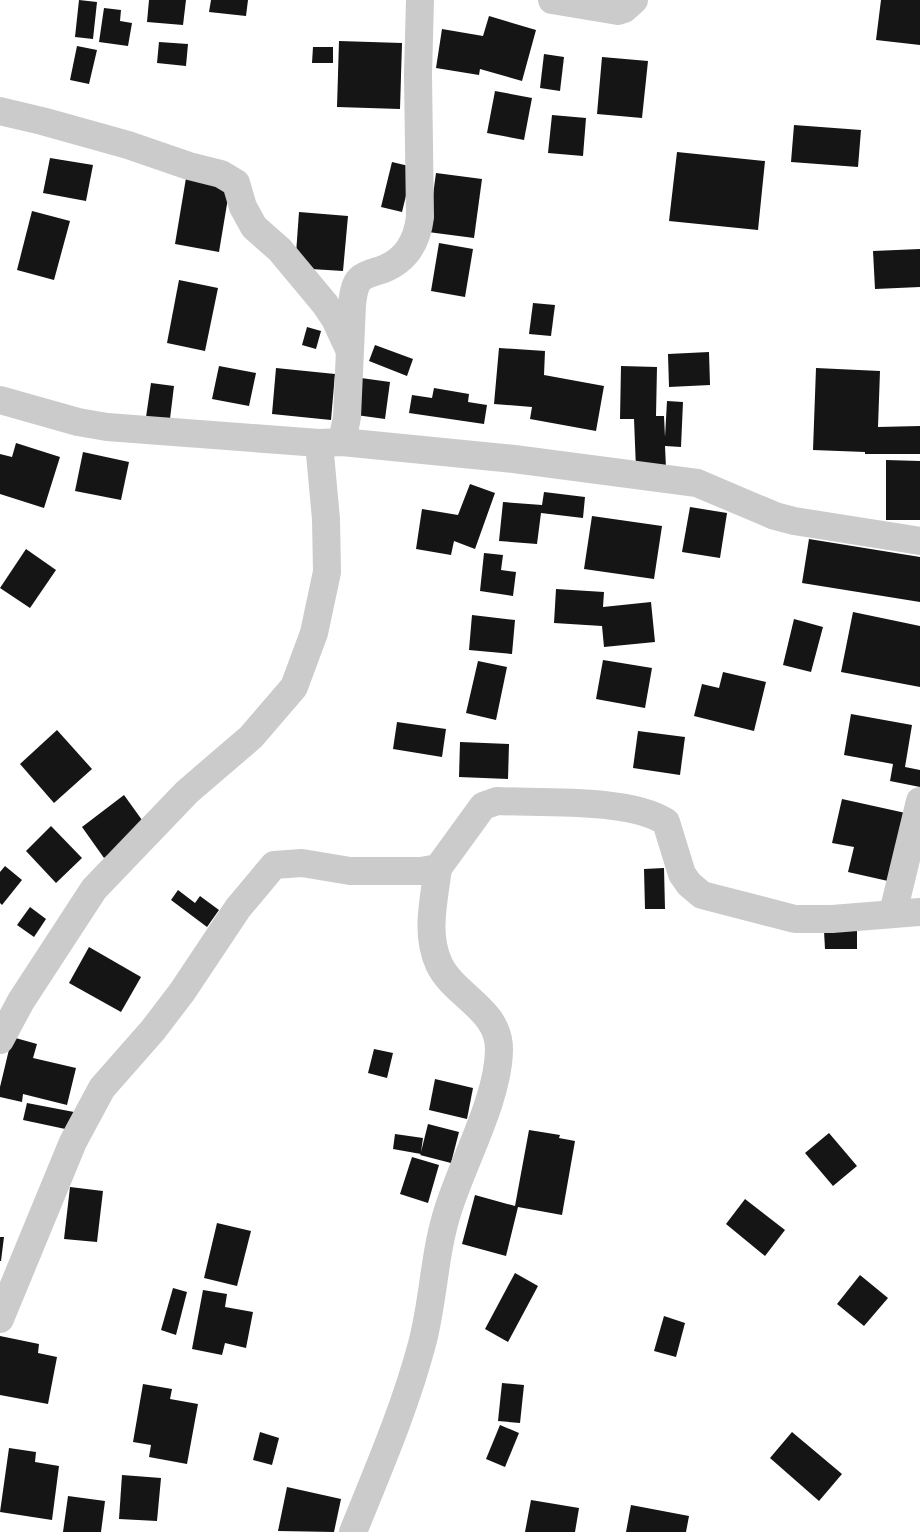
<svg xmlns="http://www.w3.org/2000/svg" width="920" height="1532" viewBox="0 0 920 1532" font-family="Inter,sans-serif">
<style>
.building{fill:#151515}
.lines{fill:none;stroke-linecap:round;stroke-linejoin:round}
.minor{stroke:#cbcbcb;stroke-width:28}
</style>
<rect width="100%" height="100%" fill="#fff"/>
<!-- building -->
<g class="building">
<polygon points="79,0 97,2 93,39 75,37"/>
<polygon points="149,0 186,0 183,25 147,22"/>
<polygon points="211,0 248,0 246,16 209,12"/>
<polygon points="881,0 920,0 920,45 876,40"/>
<polygon points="104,8 121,10 120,21 132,23 128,46 99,42"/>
<polygon points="489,16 536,30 522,81 480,69 479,75 436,68 442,29 483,36"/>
<polygon points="339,41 402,43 400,109 337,107"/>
<polygon points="159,42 188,44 186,66 157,63"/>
<polygon points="77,46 97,50 89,84 70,80"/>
<polygon points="313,47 333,47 333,63 312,63"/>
<polygon points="544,54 564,57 560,91 540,88"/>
<polygon points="602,57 648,61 642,118 597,114"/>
<polygon points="495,91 532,98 524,140 487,133"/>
<polygon points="552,115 586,118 583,156 548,153"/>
<polygon points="794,125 861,130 858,167 791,162"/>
<polygon points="677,152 765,161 758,230 669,221"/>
<polygon points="50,158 93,165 86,201 43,193"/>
<polygon points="392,162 413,167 402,212 381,207"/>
<polygon points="436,173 482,179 474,238 428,232"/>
<polygon points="186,178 230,186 219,252 175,244"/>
<polygon points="32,211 70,221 54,280 17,270"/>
<polygon points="299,212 348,216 343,271 295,268"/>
<polygon points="439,243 473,249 465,297 431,291"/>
<polygon points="920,249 920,287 875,289 873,251"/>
<polygon points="179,280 218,288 205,351 167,343"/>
<polygon points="533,303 555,305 551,336 529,334"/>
<polygon points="307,327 321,331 316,349 302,345"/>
<polygon points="375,345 413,359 407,376 369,361"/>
<polygon points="499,348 545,351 544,375 604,386 596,431 530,419 532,407 494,404"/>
<polygon points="709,352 710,385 669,387 668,354"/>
<polygon points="219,366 256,373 249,406 212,399"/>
<polygon points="621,366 657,367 656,416 664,416 665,437 667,401 683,402 681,447 665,446 666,468 636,469 634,419 620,419"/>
<polygon points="276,368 335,374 331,420 272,414"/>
<polygon points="816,368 880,371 878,427 920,426 920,454 865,454 865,452 813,450"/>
<polygon points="361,378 390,382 385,419 356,415"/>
<polygon points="151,383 174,386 169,427 145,424"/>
<polygon points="434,388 469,394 468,402 487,405 484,424 409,413 412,395 432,398"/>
<polygon points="16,443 60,457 44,508 0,494 0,454 12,457"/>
<polygon points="83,452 129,462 121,500 75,491"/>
<polygon points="886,460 920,461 920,520 886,520"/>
<polygon points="470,484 495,493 475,549 454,541 451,555 416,549 422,509 458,515"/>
<polygon points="544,492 585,497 583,518 541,513 537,544 499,541 503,502 542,505"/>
<polygon points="690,507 727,513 720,558 682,552"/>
<polygon points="592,516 662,526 654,579 584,569"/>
<polygon points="809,539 920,557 920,602 802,583"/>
<polygon points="26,549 56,570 30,608 0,588"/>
<polygon points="484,553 503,555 501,570 516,572 513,596 480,591"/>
<polygon points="556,589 604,592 603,607 651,602 655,642 604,647 602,626 554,623"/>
<polygon points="853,612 920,626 920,687 841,672"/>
<polygon points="472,615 515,620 512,654 469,650"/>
<polygon points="794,619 823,627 811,672 783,665"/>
<polygon points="603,660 652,668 645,708 596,699"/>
<polygon points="478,661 507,667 496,720 466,713"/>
<polygon points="723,672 766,682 754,731 694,716 702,684 719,688"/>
<polygon points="851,714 912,725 905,767 920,770 920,787 890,781 893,764 844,755"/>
<polygon points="397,722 446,729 442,757 393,749"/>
<polygon points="57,730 92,769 54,803 20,764"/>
<polygon points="638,731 685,737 680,775 633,768"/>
<polygon points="460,742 509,744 508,779 459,777"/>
<polygon points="124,795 147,827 104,858 82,827"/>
<polygon points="842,799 910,814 888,881 848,872 854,847 832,843"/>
<polygon points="51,826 82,858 56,883 26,851"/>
<polygon points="5,866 22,880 2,905 0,903 0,872"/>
<polygon points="664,868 665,909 645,909 644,869"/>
<polygon points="178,890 195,903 200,896 219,910 207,927 171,900"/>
<polygon points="30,907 46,919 34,937 17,925"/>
<polygon points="857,930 857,949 825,949 824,931"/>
<polygon points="89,947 141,977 121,1012 69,983"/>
<polygon points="12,1037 37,1044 33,1058 76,1068 67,1105 23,1094 22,1102 0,1097 0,1087"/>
<polygon points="374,1049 393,1053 387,1078 368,1073"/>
<polygon points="435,1079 473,1088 467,1119 429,1110"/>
<polygon points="27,1103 74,1112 70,1130 23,1120"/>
<polygon points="428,1124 459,1132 451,1163 420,1155 421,1154 393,1149 395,1134 423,1138 421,1152"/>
<polygon points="529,1130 560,1135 559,1138 575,1141 562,1215 518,1207 506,1256 462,1244 475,1195 515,1206"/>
<polygon points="829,1133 857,1166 833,1186 805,1153"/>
<polygon points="412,1157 439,1165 428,1203 400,1194"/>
<polygon points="70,1187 103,1191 97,1242 64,1239"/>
<polygon points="745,1199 785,1230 765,1256 726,1224"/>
<polygon points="217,1223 251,1231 237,1286 204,1278"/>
<polygon points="0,1237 4,1237 1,1261 0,1261"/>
<polygon points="515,1273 538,1286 508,1342 485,1329"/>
<polygon points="860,1275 888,1298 864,1326 837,1304"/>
<polygon points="173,1288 187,1292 176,1335 161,1330"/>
<polygon points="203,1290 227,1294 225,1307 253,1312 246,1348 225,1343 222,1355 192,1349"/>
<polygon points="664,1316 685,1323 676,1357 654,1351"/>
<polygon points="0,1336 39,1344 38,1353 57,1357 48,1404 0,1395"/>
<polygon points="502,1383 524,1385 520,1423 498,1421"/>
<polygon points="143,1384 172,1389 170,1399 198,1404 187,1464 149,1457 151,1445 133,1442"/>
<polygon points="500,1425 519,1433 505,1467 486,1459"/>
<polygon points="260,1432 279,1438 272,1465 253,1460"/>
<polygon points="792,1432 842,1474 819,1501 770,1458"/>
<polygon points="9,1448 36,1452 35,1462 59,1466 52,1520 0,1512"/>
<polygon points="122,1475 161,1478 157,1521 119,1519"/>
<polygon points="287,1487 341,1499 334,1532 278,1531"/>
<polygon points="68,1496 105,1501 101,1532 63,1532"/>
<polygon points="531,1500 579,1508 575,1532 525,1532"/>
<polygon points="631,1505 689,1516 686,1532 626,1532"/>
</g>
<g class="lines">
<!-- minor -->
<g class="minor">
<polyline points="552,0 618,11 624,9 634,0"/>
<polyline points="0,111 42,121 128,145 189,166 221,174 236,183 243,207 254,227 280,250 325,304 335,319 349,349"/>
<polyline points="0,400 78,422 107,427 319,443 342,442 514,459 697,483 775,516 794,521 920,541"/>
<path d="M342 442 347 417 352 305C353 296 354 285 360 279 365 274 375 272 381 270 406 261 417 242 420 217L418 75 420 0"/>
<polyline points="893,913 920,801"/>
<polyline points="0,1040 21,1001 94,889 187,792 251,737 294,687 314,633 327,572 326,519 319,443"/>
<path d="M0 1319 73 1142 102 1088 153 1030 182 992 238 908 274 865 302 863 350 871H421L438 868 483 806 497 801C541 803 630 798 666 822L682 874 689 884 702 895 795 919H832L920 912"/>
<path d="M353 1532C378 1470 405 1408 422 1344 434 1299 434 1251 449 1207 464 1160 499 1097 499 1049 499 1009 454 996 439 964 425 934 434 900 438 868"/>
</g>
</g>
</svg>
